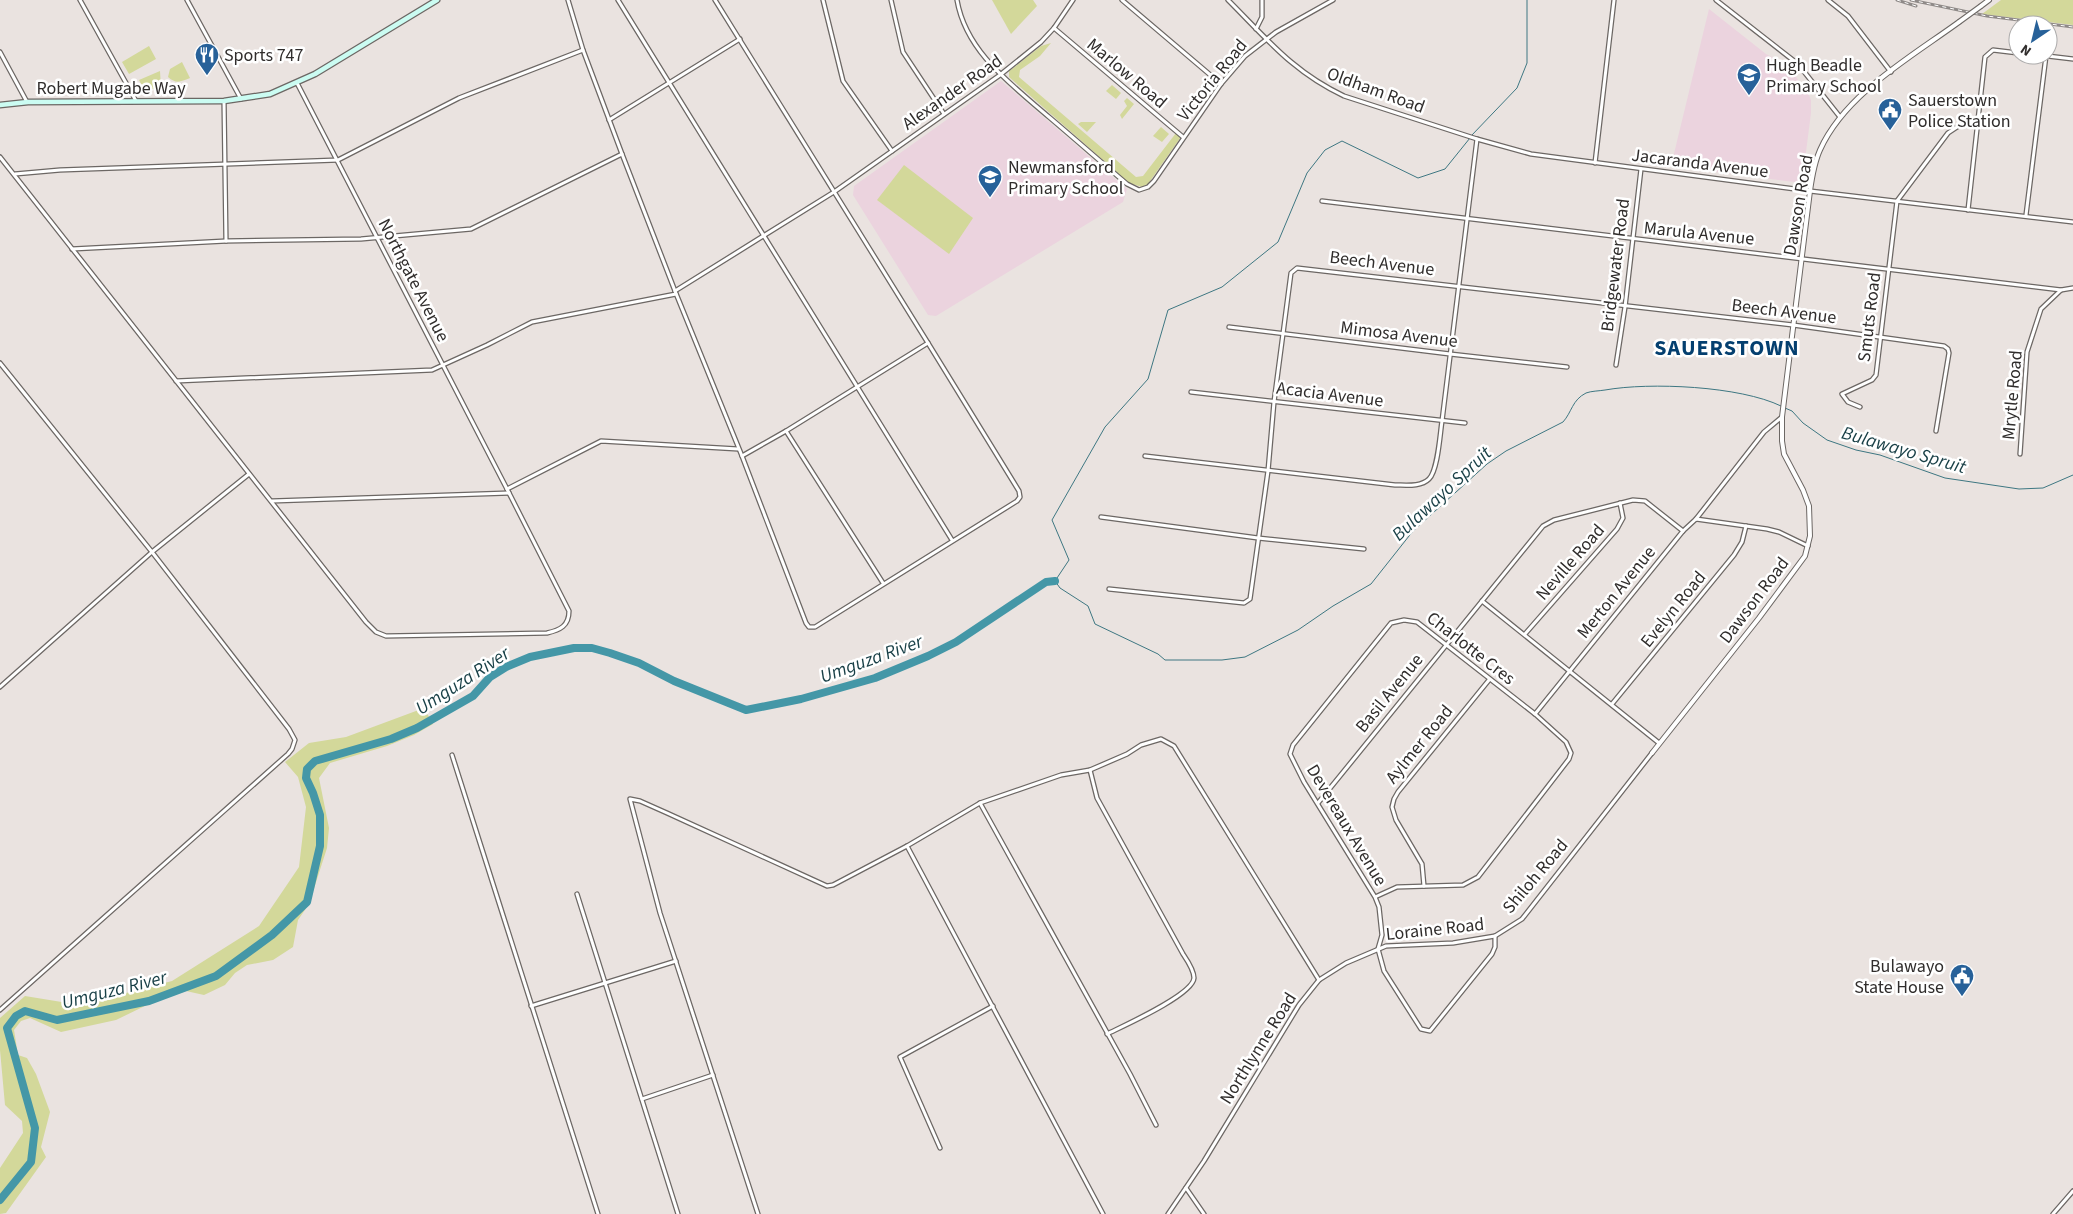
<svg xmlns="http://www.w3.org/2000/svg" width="2073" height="1214" viewBox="0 0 2073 1214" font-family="'Source Sans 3',sans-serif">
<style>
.education{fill:#ebd3de}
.green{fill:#d3d89a}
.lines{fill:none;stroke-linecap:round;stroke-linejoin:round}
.stream{stroke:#3e7782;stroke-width:1}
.river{stroke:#4497a7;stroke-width:8}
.minor-casing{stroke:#6c6764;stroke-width:5.5}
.tertiary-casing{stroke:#6c6764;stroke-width:6}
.secondary-casing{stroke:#6c6764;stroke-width:7}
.minor{stroke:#fff;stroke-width:3}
.tertiary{stroke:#fff;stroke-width:4}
.secondary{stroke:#cbfcf2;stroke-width:4.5}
.rail-casing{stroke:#8f8a88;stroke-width:3}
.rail{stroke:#fff;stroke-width:1;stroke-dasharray:4;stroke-linecap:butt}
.tertiary-bridge-casing{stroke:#6c6764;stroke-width:6;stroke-linecap:butt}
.tertiary-bridge{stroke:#fff;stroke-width:4}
.labels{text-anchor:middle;stroke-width:5;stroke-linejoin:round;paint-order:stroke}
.poi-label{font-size:18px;fill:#302d2c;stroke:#fff;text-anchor:start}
.street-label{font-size:18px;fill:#302d2c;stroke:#fff}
.water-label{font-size:19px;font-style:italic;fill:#183f46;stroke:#fff}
.district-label{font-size:22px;font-weight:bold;letter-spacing:1px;fill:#043f6f;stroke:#fff}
</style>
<rect width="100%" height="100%" fill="#eae3e0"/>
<!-- education -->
<g class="education">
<polygon points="1709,9 1766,54 1787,65 1808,93 1811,100 1811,113 1802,183 1671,166"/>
<polygon points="1001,81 1127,189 1123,202 936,316 928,315 853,195 854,186"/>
</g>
<!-- green -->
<g class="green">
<polygon points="992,0 1033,0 1037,6 1011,34"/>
<polygon points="2001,0 2073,0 2073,25 1982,14"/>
<polygon points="1051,43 1040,56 1020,70 1019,77 1136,177 1143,176 1176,133 1181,137 1148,184 1142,187 1129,183 1009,77 1009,71 1012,69 1041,46"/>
<polygon points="149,46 156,59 129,74 122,62"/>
<path d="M182 62 190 78C180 82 176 84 168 77L170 69Z"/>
<polygon points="160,71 161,88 144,90 139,80"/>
<polygon points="1112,85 1121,93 1116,99 1106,91"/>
<polygon points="1127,98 1134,104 1122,119 1120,115 1127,106 1124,101"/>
<polygon points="1081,122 1096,122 1087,132 1078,124"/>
<polygon points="1161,127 1169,134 1162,142 1153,136"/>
<polygon points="904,165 973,218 949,254 877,200"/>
<polygon points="424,708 433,724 414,735 387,746 330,763 319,778 329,828 327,848 309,904 298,920 293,947 273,960 247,965 235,973 225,985 204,995 186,991 151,1003 116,1020 61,1032 30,1018 21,1021 14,1030 18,1055 27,1058 36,1074 50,1112 41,1147 46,1157 6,1213 0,1214 0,1168 23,1133 22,1121 5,1105 0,1050 0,1018 25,996 80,1005 172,981 259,926 299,867 306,807 298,777 285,762 309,743 346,737"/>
</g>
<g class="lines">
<!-- stream -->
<g class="stream">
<polyline points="1472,135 1517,88 1527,63 1527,0"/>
<path d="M1470 138 1445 169 1418 178 1342 141 1325 150 1307 173 1278 242 1222 287 1168 310 1148 379 1105 427 1052 520 1069 560 1055 581 1060 588 1088 606 1095 624 1158 654 1165 660H1222L1245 657 1298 630 1333 606 1371 584 1413 531 1487 464 1506 451 1563 422C1572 412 1572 400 1586 393 1591 391 1599 391 1605 390 1650 382 1740 386 1781 406"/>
<polyline points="1785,408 1792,411 1803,423 1827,440 1856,450 1880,455 1945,478 2019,489 2043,488 2073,475"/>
</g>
<!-- river -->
<polyline class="river" points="0,1200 31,1162 35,1128 7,1028 16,1016 25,1011 57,1020 149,1001 216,976 272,935 307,902 320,846 320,815 313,793 306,778 307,769 315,761 391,739 417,728 473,696 490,677 506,667 530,657 574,648 592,648 610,653 639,663 674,681 746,710 801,699 875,678 928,656 956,642 1046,582 1055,581"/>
<defs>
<g id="minor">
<polyline points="80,0 136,101"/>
<polyline points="187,0 241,99"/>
<polyline points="568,0 583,50 622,154 675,291 742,456 806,623 809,627 815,627 823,622 1017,501 1020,497 1019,491 928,343"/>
<polyline points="618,0 952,540"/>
<polyline points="715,0 928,343 786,431 883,583"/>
<polyline points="823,0 843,81 892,151"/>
<polyline points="891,0 903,52 944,114"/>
<path d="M957 0C966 52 1011 84 1049 117 1075 139 1101 162 1127 184L1139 190 1148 187 1154 181 1221 84 1245 56 1276 32 1333 0"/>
<polyline points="1122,0 1221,84"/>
<path d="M1228 0C1267 39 1293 72 1344 96L1477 139 1531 154 1810 191 2073 222"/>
<polyline points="1716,0 1798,64 1840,117"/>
<polyline points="1828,0 1848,16 1891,72"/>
<polyline points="1054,28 1183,137"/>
<polyline points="1256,29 1262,17 1262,0"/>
<polyline points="0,52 27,102"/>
<polyline points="2039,55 2073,59"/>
<polyline points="297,83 507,489"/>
<polyline points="224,101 226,241"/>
<polyline points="609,120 740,39"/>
<path d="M0 157 366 622 376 632 386 636 547 633C560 630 569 626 569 611L507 489 601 441 738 449"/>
<polyline points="1595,163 1614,0"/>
<polyline points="15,174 60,170 338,160 459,98 583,50"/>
<polyline points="1322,201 2061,290 2073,288"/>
<polyline points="1968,210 1985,57 1993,50 2018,53"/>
<polyline points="2026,215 2046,56"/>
<polyline points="72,249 226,241 361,239 471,229 622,154"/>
<polyline points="675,291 834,192 1000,75 1041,42 1054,28 1073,0"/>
<polyline points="1229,327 1450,354 1567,367"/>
<polyline points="0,363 152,552 289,729 295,740 292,749 288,754 0,1010"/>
<polyline points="1616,365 1625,307 1641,169"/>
<polyline points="176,381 432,370 487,345 532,322 676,294"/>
<polyline points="1191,392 1465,423"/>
<polyline points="1860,407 1848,402 1842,394 1872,380 1876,375 1897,201 1948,133 1957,127 1979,117"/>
<polyline points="2020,454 2027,352 2041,309 2061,290"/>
<polyline points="742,456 786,431"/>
<path d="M1145 456 1395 485C1406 485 1421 487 1429 479 1438 470 1440 434 1442 421L1477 139"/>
<polyline points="272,501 509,493"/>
<polyline points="1101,517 1258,538 1364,549"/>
<polyline points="1696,519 1764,432 1782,417"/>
<polyline points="1109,589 1244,603 1250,599 1268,471 1274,402 1291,273 1297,268 1793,325 1944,346 1948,349 1949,353 1936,431"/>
<polyline points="1482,601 1659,743"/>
<polyline points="1525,634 1617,529 1623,518 1620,503"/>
<polyline points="0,687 152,552 249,474"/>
<polyline points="1612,704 1734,555 1742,542 1746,526"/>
<polyline points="1535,714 1683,531 1696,519 1767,529 1779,532 1808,546"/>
<polyline points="452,755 598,1214"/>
<path d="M1090 770 1097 798 1183 954C1187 960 1194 970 1194 978 1193 995 1123 1026 1107 1034"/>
<polyline points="980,803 1130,1074 1156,1125"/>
<polyline points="1318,803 1543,526 1554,520 1633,500 1645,501 1683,531"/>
<polyline points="907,846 1103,1214"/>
<polyline points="1424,886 1422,864 1396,820 1392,807 1394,799 1398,792 1489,680"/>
<polyline points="577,894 678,1214"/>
<polyline points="1375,897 1397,887 1463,885 1478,877 1569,759 1571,753 1566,742 1535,714 1417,622 1404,620 1391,623 1293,745 1290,754 1304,782 1375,897 1379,907 1382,935 1378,949 1384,971 1421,1029 1430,1031 1492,954 1495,947 1495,936 1522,919 1652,753"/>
<polyline points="531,1006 676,961"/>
<polyline points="642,1099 713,1075"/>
<polyline points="940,1148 900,1057 993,1006"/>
<polyline points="1186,1188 1204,1214"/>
<polyline points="758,1214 660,913 630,799 640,801 667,813 827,886 833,885 907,846 980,803 1061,775 1090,770 1127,754 1141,745 1161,739 1174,746 1319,980"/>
<polyline points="1168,1214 1204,1161 1299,1005 1319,980 1346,963 1386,946 1453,943 1495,936"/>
<polyline points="2053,1214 2073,1191"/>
</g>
<g id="tertiary">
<polyline points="1981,6 1989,0"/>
<path d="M1652 753 1759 618 1805 556 1810 536 1809 506 1803 490 1784 454 1782 441V417L1810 191C1812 177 1814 163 1820 150 1845 94 1911 57 1959 22"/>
</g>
<polyline id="secondary" points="0,105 28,102 224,101 270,94 315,74 437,0"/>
</defs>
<!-- minor casing -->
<use href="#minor" class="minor-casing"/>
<!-- tertiary casing -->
<use href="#tertiary" class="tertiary-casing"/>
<!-- secondary casing -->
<use href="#secondary" class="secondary-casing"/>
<!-- minor -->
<use href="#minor" class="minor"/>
<!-- tertiary -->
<use href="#tertiary" class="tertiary"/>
<!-- secondary -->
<use href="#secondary" class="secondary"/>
<defs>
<g id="rail">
<polyline points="1897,0 1916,6"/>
<polyline points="1911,0 1987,16 2073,27"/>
</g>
</defs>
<!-- rail casing -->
<use href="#rail" class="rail-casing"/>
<!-- rail -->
<use href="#rail" class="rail"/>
<defs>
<polyline id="tertiary-bridge" points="1959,22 1981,6"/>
</defs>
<!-- tertiary-bridge casing -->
<use href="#tertiary-bridge" class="tertiary-bridge-casing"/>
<!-- tertiary-bridge -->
<use href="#tertiary-bridge" class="tertiary-bridge"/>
</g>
<!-- icons -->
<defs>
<symbol id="restaurant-pin" viewBox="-11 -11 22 30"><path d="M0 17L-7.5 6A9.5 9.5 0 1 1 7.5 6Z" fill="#276199" stroke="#fff"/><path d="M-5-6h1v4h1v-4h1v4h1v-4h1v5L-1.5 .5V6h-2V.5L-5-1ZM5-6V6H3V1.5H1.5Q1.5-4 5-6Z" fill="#fff"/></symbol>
<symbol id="school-pin" viewBox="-11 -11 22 30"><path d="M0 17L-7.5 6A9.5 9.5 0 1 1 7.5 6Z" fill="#276199" stroke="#fff"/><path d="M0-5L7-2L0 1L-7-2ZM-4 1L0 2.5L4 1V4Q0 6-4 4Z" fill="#fff"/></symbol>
<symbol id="civic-pin" viewBox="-11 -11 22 30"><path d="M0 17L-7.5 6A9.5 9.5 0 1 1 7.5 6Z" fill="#276199" stroke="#fff"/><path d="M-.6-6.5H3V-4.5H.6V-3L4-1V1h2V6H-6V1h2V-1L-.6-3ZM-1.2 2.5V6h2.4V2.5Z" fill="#fff"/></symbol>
</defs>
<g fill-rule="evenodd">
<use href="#restaurant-pin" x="193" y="41" width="28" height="38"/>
<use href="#school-pin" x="1735" y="61" width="28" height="38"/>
<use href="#civic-pin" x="1876" y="96" width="28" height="38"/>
<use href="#school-pin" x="976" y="163" width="28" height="38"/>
<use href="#civic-pin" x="1948" y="962" width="28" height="38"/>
</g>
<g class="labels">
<!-- poi labels -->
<g class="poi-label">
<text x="224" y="61">Sports 747</text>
<text x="1766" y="71">Hugh Beadle<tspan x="1766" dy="21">Primary School</tspan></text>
<text x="1908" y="106">Sauerstown<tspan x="1908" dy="21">Police Station</tspan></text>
<text x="1008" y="173">Newmansford<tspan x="1008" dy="21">Primary School</tspan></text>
<text x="1944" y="972" text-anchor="end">Bulawayo<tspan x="1944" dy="21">State House</tspan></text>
</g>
<!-- street labels -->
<g class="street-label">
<text transform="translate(1127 73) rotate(40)" y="6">Marlow Road</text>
<text transform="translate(1212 80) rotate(-51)" y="6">Victoria Road</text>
<text x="111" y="94">Robert Mugabe Way</text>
<text transform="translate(1376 90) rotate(20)" y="6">Oldham Road</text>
<text transform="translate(952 92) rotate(-35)" y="6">Alexander Road</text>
<text transform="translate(1700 163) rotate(7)" y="6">Jacaranda Avenue</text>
<text transform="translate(1798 205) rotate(-80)" y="6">Dawson Road</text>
<text transform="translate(1699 233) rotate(6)" y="6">Marula Avenue</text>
<text transform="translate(1382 263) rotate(7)" y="6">Beech Avenue</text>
<text transform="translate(1615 265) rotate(-83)" y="6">Bridgewater Road</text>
<text transform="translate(414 280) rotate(63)" y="6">Northgate Avenue</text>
<text transform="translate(1784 311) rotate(7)" y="6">Beech Avenue</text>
<text transform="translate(1869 317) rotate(-83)" y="6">Smuts Road</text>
<text transform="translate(1399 334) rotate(7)" y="6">Mimosa Avenue</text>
<text transform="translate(1330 394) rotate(7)" y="6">Acacia Avenue</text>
<text transform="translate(2012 395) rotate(-85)" y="6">Mrytle Road</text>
<text transform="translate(1570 562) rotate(-49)" y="6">Neville Road</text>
<text transform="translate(1616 592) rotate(-51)" y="6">Merton Avenue</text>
<text transform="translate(1754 600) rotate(-53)" y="6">Dawson Road</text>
<text transform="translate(1673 609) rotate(-51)" y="6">Evelyn Road</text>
<text transform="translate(1471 648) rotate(38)" y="6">Charlotte Cres</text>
<text transform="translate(1389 693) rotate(-51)" y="6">Basil Avenue</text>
<text transform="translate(1419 744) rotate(-51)" y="6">Aylmer Road</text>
<text transform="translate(1347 825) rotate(59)" y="6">Devereaux Avenue</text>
<text transform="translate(1535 876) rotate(-50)" y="6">Shiloh Road</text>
<text transform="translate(1435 929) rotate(-6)" y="6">Loraine Road</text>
<text transform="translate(1258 1048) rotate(-58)" y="6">Northlynne Road</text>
</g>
<!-- water labels -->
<g class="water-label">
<text transform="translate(1904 449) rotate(16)" y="7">Bulawayo Spruit</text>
<text transform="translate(1441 493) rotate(-43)" y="7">Bulawayo Spruit</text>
<text transform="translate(871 658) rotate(-20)" y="7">Umguza River</text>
<text transform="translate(462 680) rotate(-33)" y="7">Umguza River</text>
<text transform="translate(114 989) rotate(-14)" y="7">Umguza River</text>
</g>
<!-- district labels -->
<g class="district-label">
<text x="1727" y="355">SAUERSTOWN</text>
</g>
</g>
<!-- north arrow -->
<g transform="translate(2033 40) rotate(215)"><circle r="24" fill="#ffffff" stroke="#acabab"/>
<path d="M0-4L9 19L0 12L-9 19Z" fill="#276199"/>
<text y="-8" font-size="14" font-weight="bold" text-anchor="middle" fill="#302d2c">N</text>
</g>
</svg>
